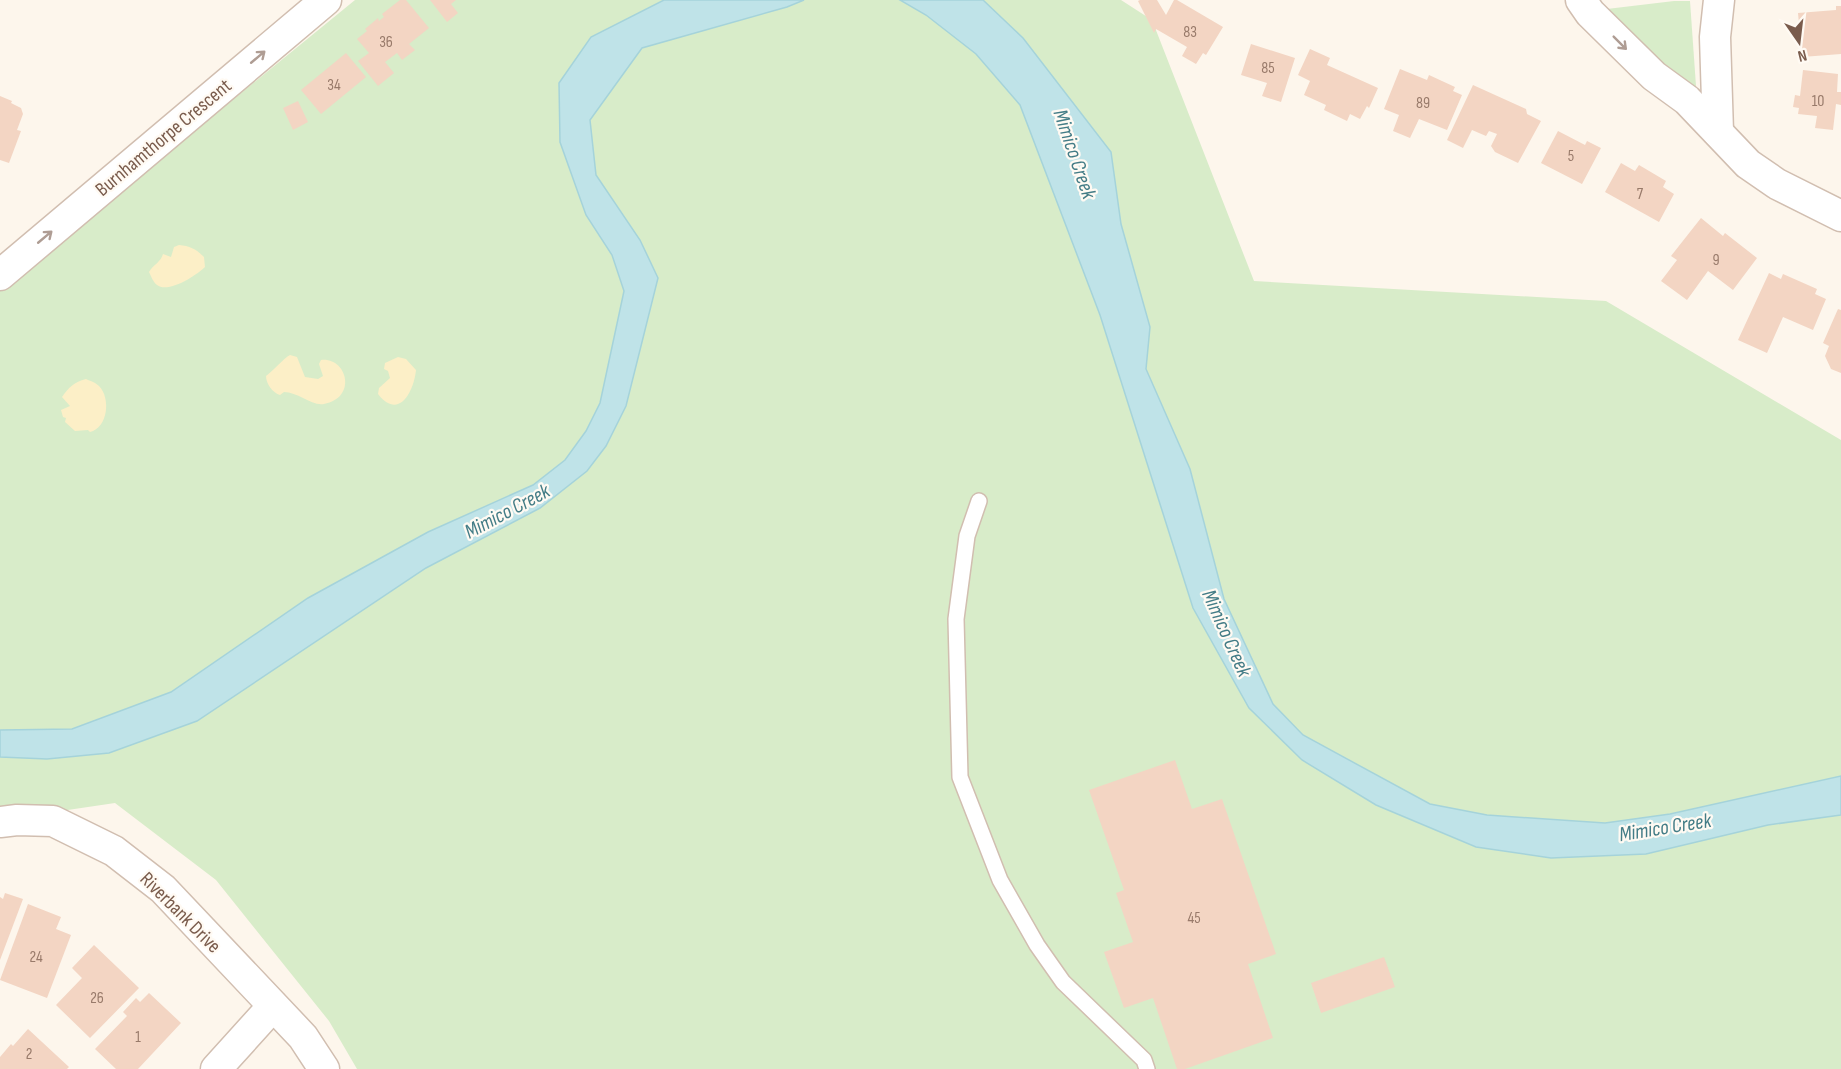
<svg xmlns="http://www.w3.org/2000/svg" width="1841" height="1069" viewBox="0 0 1841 1069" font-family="'Sofia Sans Condensed',sans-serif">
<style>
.green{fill:#d8ecc9}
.sand{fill:#fcefc7}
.water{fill:#bfe3e8;stroke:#a5d3da;stroke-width:1.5}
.building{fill:#f3d5c3}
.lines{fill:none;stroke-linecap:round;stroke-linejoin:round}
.lane-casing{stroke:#d1beb0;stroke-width:18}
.street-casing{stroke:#d1beb0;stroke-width:33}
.lane{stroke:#fff;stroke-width:15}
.street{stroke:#fff;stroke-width:30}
.oneway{stroke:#af9d94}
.labels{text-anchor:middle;stroke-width:4.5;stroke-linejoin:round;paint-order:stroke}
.number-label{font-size:16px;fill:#987a6a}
.street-label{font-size:20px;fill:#7a5c4d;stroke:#fffaf3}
.water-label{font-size:21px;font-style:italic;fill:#437c86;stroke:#fffaf3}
</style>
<rect width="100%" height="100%" fill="#fdf6ec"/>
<!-- green -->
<g class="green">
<polygon points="355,0 1121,0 1152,20 1254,281 1606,301 1841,440 1841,1069 357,1069 329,1021 216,880 115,803 0,820 0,290"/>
<polygon points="1674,1 1690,1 1696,86 1677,94 1590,11"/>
</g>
<!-- sand -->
<g class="sand">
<path d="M179 245C190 246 196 249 204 257L205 267C197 275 168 294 157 285 153 282 151 276 149 272 153 265 161 262 163 254L171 257 174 247Z"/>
<path d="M290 355 297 357 305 377 318 379 323 376 319 364 321 360C347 357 358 398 324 404 311 406 298 392 284 392L280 395C273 393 266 384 266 376 273 371 284 358 290 355Z"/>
<path d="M398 357 406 359 416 370C414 391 399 421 378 394L379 388 390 378 388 371 384 369 385 363Z"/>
<path d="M86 379C90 381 95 382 99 386 111 398 108 428 90 432L88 430 75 431 65 422 66 418 63 417 61 410 70 406 62 397C69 387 74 382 86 379Z"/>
</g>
<!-- water -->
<g class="water">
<polygon points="664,0 804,0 787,7 642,48 590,120 596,175 640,240 658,278 626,406 606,446 587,471 540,508 426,568 197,721 109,753 47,759 0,757 0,730 72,729 171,692 308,598 428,532 533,485 565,460 586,431 600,403 624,291 612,255 586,215 560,142 559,83 591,37"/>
<polygon points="900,0 983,0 1023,38 1111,152 1121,224 1150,327 1146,369 1190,469 1224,599 1273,704 1303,735 1430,804 1487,815 1605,823 1670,814 1841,776 1841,815 1768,825 1646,854 1551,858 1476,847 1376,805 1302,760 1249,708 1193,608 1100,315 1020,105 976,54 926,15"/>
</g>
<!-- building -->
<g class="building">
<polygon points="400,0 406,0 429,28 409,44 415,50 402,60 397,53 385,62 394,73 378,86 358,61 369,53 357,39 367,31 365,29 378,18 379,21 384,17 382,14"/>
<polygon points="430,0 456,0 451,4 458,13 447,22"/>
<polygon points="1140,0 1157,0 1166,15 1174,0 1177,0 1223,27 1206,55 1203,53 1196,64 1182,56 1187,47 1156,29 1154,33 1138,1"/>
<polygon points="1836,6 1841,6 1841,54 1802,57 1798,13 1836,10"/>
<polygon points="1251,44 1295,58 1281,102 1262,96 1267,83 1241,75"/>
<polygon points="1310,49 1330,58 1327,65 1378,88 1369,108 1367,106 1360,119 1350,114 1347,121 1324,110 1326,105 1304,95 1310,81 1298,75"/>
<polygon points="346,53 366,77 321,114 301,90"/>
<polygon points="1400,69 1427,80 1429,75 1455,87 1453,91 1462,95 1447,130 1419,119 1410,138 1393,131 1399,115 1384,109"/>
<polygon points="1803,70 1838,74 1837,92 1841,92 1841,105 1836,104 1833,130 1815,128 1817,116 1798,114 1799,108 1793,107 1795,95 1800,96"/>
<polygon points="1473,85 1526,109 1527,114 1541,121 1518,163 1495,152 1491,146 1497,134 1489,131 1486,136 1472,130 1463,148 1447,140"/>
<polygon points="0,96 12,101 11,103 21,108 23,114 17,130 21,131 9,163 0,160"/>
<polygon points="298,101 308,122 293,130 283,108"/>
<polygon points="1558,131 1585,145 1587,141 1601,148 1582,184 1541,163"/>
<polygon points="1621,163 1635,171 1639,165 1666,181 1663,187 1674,194 1659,222 1605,192"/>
<polygon points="1701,218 1723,236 1725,233 1757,258 1733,290 1708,271 1687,300 1661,281 1677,260 1671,256"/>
<polygon points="1769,273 1781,279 1783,274 1817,289 1815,294 1826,299 1813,330 1783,317 1767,353 1738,340"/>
<polygon points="1838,309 1841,310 1841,373 1831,369 1825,356 1829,346 1823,343"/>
<polygon points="1175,760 1192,809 1222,799 1276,954 1248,964 1273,1038 1185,1069 1177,1069 1153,998 1124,1008 1104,952 1133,942 1116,893 1124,890 1089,790"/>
<polygon points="5,893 23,899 0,960 0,897 3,899"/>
<polygon points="28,904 61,917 56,929 71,935 47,998 0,980"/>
<polygon points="94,945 139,988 90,1038 56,1005 82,978 72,968"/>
<polygon points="1384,957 1395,987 1321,1013 1311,983"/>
<polygon points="149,993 181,1023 138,1069 116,1069 95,1049 127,1016 123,1012 136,998 140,1002"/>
<polygon points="28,1029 69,1067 67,1069 0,1069 0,1057 11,1044 13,1046"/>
</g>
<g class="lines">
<defs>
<polyline id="lane" points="979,501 967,536 956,619 960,777 1000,880 1037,945 1063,982 1144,1060 1147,1069"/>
<g id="street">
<polyline points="1581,0 1590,13 1654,76 1687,100 1748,164 1777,184 1841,216"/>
<polyline points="1718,132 1715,37 1719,0"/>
<polyline points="0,275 326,0"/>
<polyline points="0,822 17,820 53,821 114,851 163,889 303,1037 324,1069"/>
<polyline points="216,1069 273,1006"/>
</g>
</defs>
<!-- lane casing -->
<use href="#lane" class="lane-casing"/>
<!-- street casing -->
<use href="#street" class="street-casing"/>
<!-- lane -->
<use href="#lane" class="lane"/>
<!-- street -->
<use href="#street" class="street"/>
</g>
<!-- one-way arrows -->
<defs><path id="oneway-shaft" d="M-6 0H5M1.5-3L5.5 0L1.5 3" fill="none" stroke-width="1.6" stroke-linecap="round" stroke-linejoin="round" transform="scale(1.5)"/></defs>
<g class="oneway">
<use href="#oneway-shaft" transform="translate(1620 43) rotate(45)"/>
<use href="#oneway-shaft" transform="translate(258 57) rotate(-40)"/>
<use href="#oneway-shaft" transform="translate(45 237) rotate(-40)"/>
</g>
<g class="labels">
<!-- number labels -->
<g class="number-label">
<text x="1190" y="37">83</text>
<text x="386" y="47">36</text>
<text x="1268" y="73">85</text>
<text x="334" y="90">34</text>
<text x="1818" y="106">10</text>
<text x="1423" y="108">89</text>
<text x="1571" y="161">5</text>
<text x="1640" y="199">7</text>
<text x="1716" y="265">9</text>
<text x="1194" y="923">45</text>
<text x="36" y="962">24</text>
<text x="97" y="1003">26</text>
<text x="138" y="1042">1</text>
<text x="29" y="1059">2</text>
</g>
<!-- street labels -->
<g class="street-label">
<text transform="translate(163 137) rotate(-40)" y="7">Burnhamthorpe Crescent</text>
<text transform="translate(181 912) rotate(45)" y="7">Riverbank Drive</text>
</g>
<!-- water labels -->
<g class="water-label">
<text transform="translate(1075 154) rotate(71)" y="7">Mimico Creek</text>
<text transform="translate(507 511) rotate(-28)" y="7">Mimico Creek</text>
<text transform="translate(1227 633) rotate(66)" y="7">Mimico Creek</text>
<text transform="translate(1665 827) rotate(-9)" y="7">Mimico Creek</text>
</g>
</g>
<!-- north arrow -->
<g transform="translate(1799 42) rotate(166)" stroke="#fffaf3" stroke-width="4.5" paint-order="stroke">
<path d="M0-4.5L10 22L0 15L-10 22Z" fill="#7a5c4d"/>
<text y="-9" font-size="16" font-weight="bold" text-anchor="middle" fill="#7a5c4d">N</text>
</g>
</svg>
